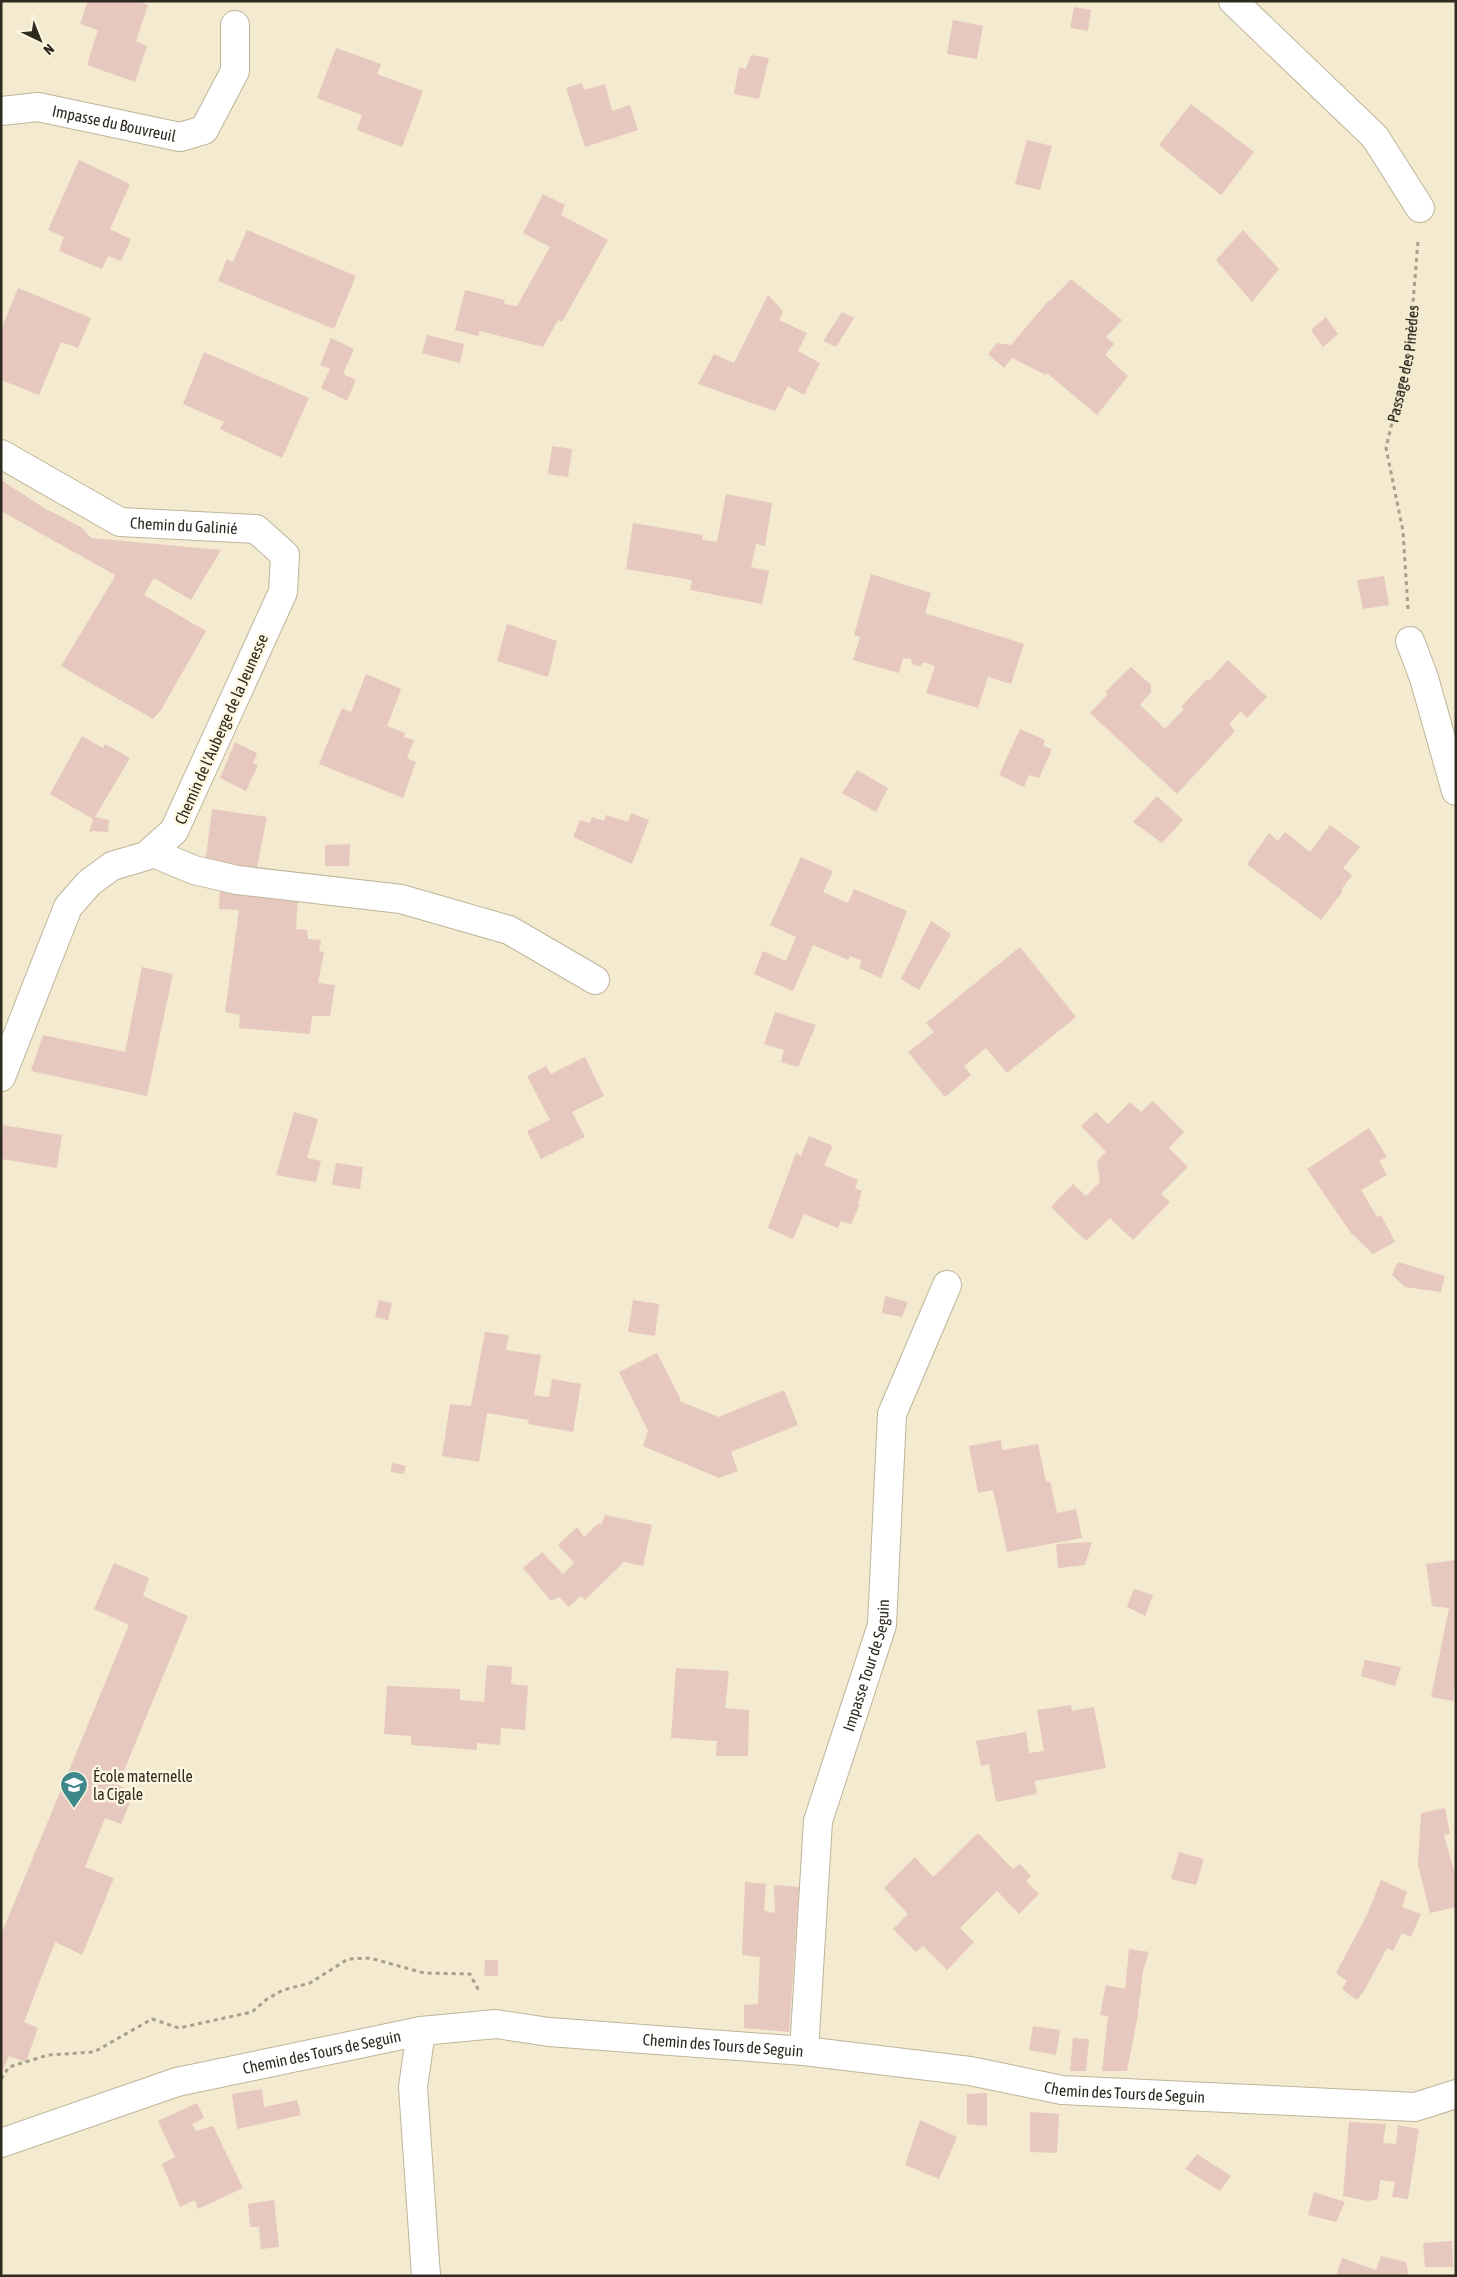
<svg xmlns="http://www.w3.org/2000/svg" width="1457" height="2277" viewBox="0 0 1457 2277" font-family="'Asap Condensed',sans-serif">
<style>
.building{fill:#e6c8be}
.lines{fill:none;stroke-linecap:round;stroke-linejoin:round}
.minor-casing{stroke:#beb59b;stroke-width:30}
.path{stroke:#a69f8b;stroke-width:3;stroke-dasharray:4 4;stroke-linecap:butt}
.minor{stroke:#fff;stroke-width:28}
.labels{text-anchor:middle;stroke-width:5;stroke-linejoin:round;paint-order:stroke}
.street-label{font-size:16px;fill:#2e2a20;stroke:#fef7e1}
.poi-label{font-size:16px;fill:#2e2a20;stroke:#fef7e1;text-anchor:start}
</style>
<rect width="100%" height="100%" fill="#f3eacf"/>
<!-- building -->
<g class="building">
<polygon points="88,1 138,1 148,5 136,41 147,46 135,82 87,65 98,30 80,24"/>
<polygon points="1074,7 1091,10 1088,31 1070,28"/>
<polygon points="953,20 983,26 977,59 947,54"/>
<polygon points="336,48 381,64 377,74 423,91 402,147 357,130 362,115 317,98"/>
<polygon points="751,55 769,58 759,99 734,94 739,67 746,69"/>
<polygon points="582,83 584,90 605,84 612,111 630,105 638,130 585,147 566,88"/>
<polygon points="1191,104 1254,152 1221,195 1159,145"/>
<polygon points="1027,140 1052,146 1040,190 1015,184"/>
<polygon points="79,160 130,184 110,229 131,239 121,261 108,256 102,269 59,251 64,237 48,230"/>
<polygon points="543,194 565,205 561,215 608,240 562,322 558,320 543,347 480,331 478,336 455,330 465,290 505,300 504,304 517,306 550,247 523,233"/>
<polygon points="247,230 356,276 334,329 218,281 227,259 233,262"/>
<polygon points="1243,230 1279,269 1252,302 1216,260"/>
<polygon points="1071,279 1122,320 1106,337 1114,344 1105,355 1128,376 1097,415 1047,373 1046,375 1012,358 1004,368 988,354 997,343 1011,345 1049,300 1050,301"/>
<polygon points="18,288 91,318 78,348 61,342 39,395 1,380 1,330"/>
<polygon points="768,295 783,311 779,320 807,333 798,351 820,363 804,395 788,386 775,411 698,384 714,354 734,363"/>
<polygon points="842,312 854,318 836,347 823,341"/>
<polygon points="1326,317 1338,334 1323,347 1311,330"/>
<polygon points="427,335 464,344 460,363 422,353"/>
<polygon points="331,338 354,349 343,374 356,380 347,401 321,388 330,369 320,365"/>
<polygon points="204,352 309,398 282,458 220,429 224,422 183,404"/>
<polygon points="552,446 572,449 568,477 548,474"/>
<polygon points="1,480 44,508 81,527 91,538 221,550 191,600 154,578 144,595 206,631 161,710 153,719 61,666 113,580 115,575 1,511"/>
<polygon points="726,494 772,503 765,546 756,544 751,567 769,571 762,604 690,590 692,580 626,569 633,523 703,535 702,540 717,542"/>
<polygon points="871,574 931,593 925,613 1024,644 1011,684 988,677 978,708 926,693 935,666 924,662 920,666 917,666 912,664 911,659 903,658 899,673 853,660 860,637 854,635"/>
<polygon points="1384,576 1389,605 1363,609 1357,580"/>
<polygon points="507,624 557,641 548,677 497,661"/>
<polygon points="1228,660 1267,697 1247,718 1241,711 1229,724 1235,731 1177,794 1090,713 1108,694 1105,692 1131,667 1151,685 1151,692 1140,705 1165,729 1184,709 1181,707 1207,679 1209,681"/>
<polygon points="366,674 401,689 387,726 405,733 404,737 414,740 407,758 416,762 403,798 319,764 342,708 351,712"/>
<polygon points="1020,729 1045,740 1043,746 1052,749 1039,778 1029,775 1024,787 999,775"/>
<polygon points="82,736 103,748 105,744 130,758 95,817 109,820 108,832 93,831 89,833 93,819 50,794"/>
<polygon points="235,742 257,753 253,763 258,765 246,791 220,778"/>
<polygon points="857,770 888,788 876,812 842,793"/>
<polygon points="1157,796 1183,820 1162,843 1133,822"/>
<polygon points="212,809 267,817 257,867 205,864"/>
<polygon points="631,813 649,820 632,864 573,837 580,820 590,823 592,817 604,821 606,815 628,822"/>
<polygon points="1330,825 1360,847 1343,868 1352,875 1341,890 1343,891 1321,920 1247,864 1269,833 1278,841 1285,832 1310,852"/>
<polygon points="350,844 349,866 325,866 325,845"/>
<polygon points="801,857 833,871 823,892 848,903 854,889 907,911 881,978 859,968 862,961 850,956 848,960 813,945 793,991 754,974 763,951 786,961 796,937 770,925"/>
<polygon points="220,890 298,899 296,929 307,930 308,939 321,940 319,951 324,952 318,983 335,985 330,1016 312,1016 310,1034 239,1028 240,1015 225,1012 239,910 219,909"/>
<polygon points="931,921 951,934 919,990 901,979"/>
<polygon points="1020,947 1076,1017 1007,1073 986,1048 964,1066 971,1075 945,1097 908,1052 934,1032 926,1023"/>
<polygon points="142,967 173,974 147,1096 31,1071 43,1035 125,1052"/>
<polygon points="775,1012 816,1025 798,1067 781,1062 784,1050 764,1044"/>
<polygon points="585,1057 604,1096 572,1112 585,1137 541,1159 527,1131 550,1120 527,1076 546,1066 551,1074"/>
<polygon points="1153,1101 1184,1132 1169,1148 1188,1167 1161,1194 1170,1202 1133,1240 1110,1218 1086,1241 1051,1207 1073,1184 1086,1196 1100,1182 1097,1161 1106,1152 1081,1126 1096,1112 1108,1124 1130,1102 1141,1112"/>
<polygon points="294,1112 318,1119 307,1158 321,1161 316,1182 276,1175"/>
<polygon points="3,1125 62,1135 57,1168 1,1159"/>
<polygon points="1369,1128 1387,1157 1379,1161 1387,1175 1361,1190 1377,1217 1381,1215 1395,1242 1373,1254 1351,1233 1307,1169"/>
<polygon points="809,1136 833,1146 824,1165 858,1180 855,1188 862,1191 858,1203 860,1204 851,1224 841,1221 838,1228 804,1214 793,1239 768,1228 796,1153 801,1156"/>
<polygon points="336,1163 363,1167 360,1189 332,1185"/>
<polygon points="1398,1262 1445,1276 1441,1292 1405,1287 1392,1275"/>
<polygon points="885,1296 908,1302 902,1317 882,1313"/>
<polygon points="379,1300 392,1303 388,1320 375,1317"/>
<polygon points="633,1300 659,1304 655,1336 628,1332"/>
<polygon points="485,1332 509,1335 506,1350 541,1355 534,1395 549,1397 552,1379 581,1384 573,1432 528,1424 529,1420 487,1413 479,1462 442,1456 450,1404 471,1406"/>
<polygon points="657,1353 681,1400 679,1401 719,1417 784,1390 798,1425 731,1452 738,1471 719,1478 643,1446 648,1431 619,1372"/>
<polygon points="1001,1440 1002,1450 1038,1444 1046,1482 1050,1481 1057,1513 1076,1509 1082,1538 1007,1552 993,1490 978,1493 969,1446"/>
<polygon points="392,1463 406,1466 404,1474 391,1472"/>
<polygon points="605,1515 652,1525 643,1566 624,1562 585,1600 581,1596 569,1607 559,1597 551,1601 523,1568 542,1552 563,1574 574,1563 558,1545 577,1527 584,1537 599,1523 601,1525"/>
<polygon points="1092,1542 1085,1565 1058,1568 1056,1544"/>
<polygon points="1456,1560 1456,1689 1454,1688 1453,1701 1431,1697 1449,1608 1432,1606 1426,1564"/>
<polygon points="114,1563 149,1578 143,1596 188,1616 118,1785 134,1793 121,1824 105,1818 85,1867 114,1878 82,1955 55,1942 24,2022 38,2028 26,2062 9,2056 1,2074 1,1935 129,1625 94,1609"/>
<polygon points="1134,1589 1153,1595 1145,1616 1127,1607"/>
<polygon points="1365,1660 1401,1667 1395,1686 1361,1676"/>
<polygon points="487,1665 512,1667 511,1684 528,1686 525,1730 501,1728 500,1745 477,1743 477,1750 411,1745 411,1736 384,1734 387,1686 460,1689 460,1700 484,1702"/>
<polygon points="676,1668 729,1671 725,1708 749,1710 748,1756 716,1756 717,1741 671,1738"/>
<polygon points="1071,1705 1072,1711 1094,1707 1106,1768 1035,1781 1037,1794 996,1802 989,1764 981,1766 976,1741 1026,1732 1029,1753 1044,1751 1037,1710"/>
<polygon points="1445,1808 1450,1834 1444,1835 1456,1878 1456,1907 1430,1913 1418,1864 1421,1813"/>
<polygon points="978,1833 1013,1869 1020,1864 1031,1876 1026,1881 1039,1894 1019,1914 997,1891 960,1928 974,1942 947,1970 923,1946 916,1952 893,1929 908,1914 884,1888 915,1857 933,1877"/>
<polygon points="1179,1852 1204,1859 1196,1885 1171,1879"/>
<polygon points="1381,1880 1407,1892 1402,1907 1421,1914 1411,1937 1402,1933 1393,1951 1387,1948 1364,1991 1357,2000 1342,1989 1347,1981 1336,1973 1367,1915"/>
<polygon points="745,1882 766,1884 764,1911 775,1913 774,1885 799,1887 789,2032 744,2028 744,2005 758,2004 760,1957 742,1955"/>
<polygon points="1129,1949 1149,1952 1143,1971 1137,2020 1127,2071 1102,2071 1108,2016 1100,2015 1106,1985 1125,1989"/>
<polygon points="485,1960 498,1960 498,1976 484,1976"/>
<polygon points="1033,2026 1060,2030 1056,2055 1029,2050"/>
<polygon points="1073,2038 1089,2039 1086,2071 1070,2071"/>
<polygon points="262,2089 264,2107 297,2100 301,2115 237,2129 232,2094"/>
<polygon points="987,2093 987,2126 967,2124 967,2094"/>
<polygon points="197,2103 204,2118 192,2124 196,2131 213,2126 243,2188 198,2209 195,2200 180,2207 162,2164 175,2157 158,2121"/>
<polygon points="1030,2112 1059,2114 1057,2153 1030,2152"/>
<polygon points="920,2120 957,2137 939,2179 905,2165"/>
<polygon points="1349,2122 1386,2124 1383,2143 1396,2144 1398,2125 1419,2129 1408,2199 1392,2197 1395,2182 1380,2180 1378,2199 1368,2201 1343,2196"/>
<polygon points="1197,2154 1231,2176 1220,2191 1185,2169"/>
<polygon points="1314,2192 1345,2202 1336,2222 1308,2215"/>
<polygon points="274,2200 279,2247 261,2249 259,2227 250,2227 248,2204"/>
<polygon points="1452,2241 1453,2267 1425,2267 1423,2243"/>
<polygon points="1381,2256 1406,2262 1408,2272 1407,2276 1336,2276 1342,2258 1376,2270"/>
</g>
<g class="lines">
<defs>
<g id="minor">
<polyline points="1233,1 1375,137 1420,208"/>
<path id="s2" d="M1 111 38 107 180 137 204 130 235 71V25"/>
<path id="s3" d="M1 454 120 522 256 529 285 555 283 592 174 831 146 856 112 866 89 883 68 907 1 1077"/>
<polyline points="1410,641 1424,678 1456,791"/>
<polyline points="151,852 194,870 237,880 401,899 509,930 595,980"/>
<polyline points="421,2031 413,2087 426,2276"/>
<path id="s4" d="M804 2051 818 1821 882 1625 892 1414 947 1285"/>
<path id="s5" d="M1 2143 177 2082 421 2031 496 2024 549 2032 804 2051 970 2071 1062 2090 1415 2107 1456 2094"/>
</g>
</defs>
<!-- minor casing -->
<use href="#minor" class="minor-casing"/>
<!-- path -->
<g class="path">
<path id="s1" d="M1408 609 1403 531 1386 448 1409 351 1418 241"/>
<polyline points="1,2079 9,2067 48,2055 94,2052 152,2019 179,2028 252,2012 267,1999 283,1990 310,1983 348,1959 370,1958 424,1973 470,1974 480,1993"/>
</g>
<!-- minor -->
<use href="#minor" class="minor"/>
</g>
<!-- icons -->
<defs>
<symbol id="school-pin" viewBox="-11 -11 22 30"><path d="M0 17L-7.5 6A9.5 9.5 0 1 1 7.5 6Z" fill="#3f8889" stroke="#fef7e1"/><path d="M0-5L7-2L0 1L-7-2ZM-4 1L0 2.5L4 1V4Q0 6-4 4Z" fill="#fff"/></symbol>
</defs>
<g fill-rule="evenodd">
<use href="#school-pin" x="58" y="1769" width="32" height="43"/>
</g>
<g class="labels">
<!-- street labels -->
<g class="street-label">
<text dy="6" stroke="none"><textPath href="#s2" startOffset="115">Impasse du Bouvreuil</textPath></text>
<text dy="6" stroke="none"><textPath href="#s1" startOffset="249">Passage des Pinèdes</textPath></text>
<text dy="6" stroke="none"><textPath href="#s3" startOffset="201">Chemin du Galinié</textPath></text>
<text transform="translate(221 729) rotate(-66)" y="6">Chemin de l'Auberge de la Jeunesse</text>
<text dy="6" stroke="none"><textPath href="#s4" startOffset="394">Impasse Tour de Seguin</textPath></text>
<text dy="6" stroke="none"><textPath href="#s5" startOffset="739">Chemin des Tours de Seguin</textPath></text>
<text dy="6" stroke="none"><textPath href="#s5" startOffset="334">Chemin des Tours de Seguin</textPath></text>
<text dy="6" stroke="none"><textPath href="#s5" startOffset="1144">Chemin des Tours de Seguin</textPath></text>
</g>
<!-- poi labels -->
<g class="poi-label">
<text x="93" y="1782">École maternelle<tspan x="93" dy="18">la Cigale</tspan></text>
</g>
</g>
<!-- border -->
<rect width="1457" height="2277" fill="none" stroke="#2e2a20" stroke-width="5"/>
<!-- north arrow -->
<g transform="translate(40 40) rotate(137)" stroke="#fef7e1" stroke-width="4" paint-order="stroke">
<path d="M0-4L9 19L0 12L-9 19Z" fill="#2e2a20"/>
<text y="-8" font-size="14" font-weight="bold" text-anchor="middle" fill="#2e2a20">N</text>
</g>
</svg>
